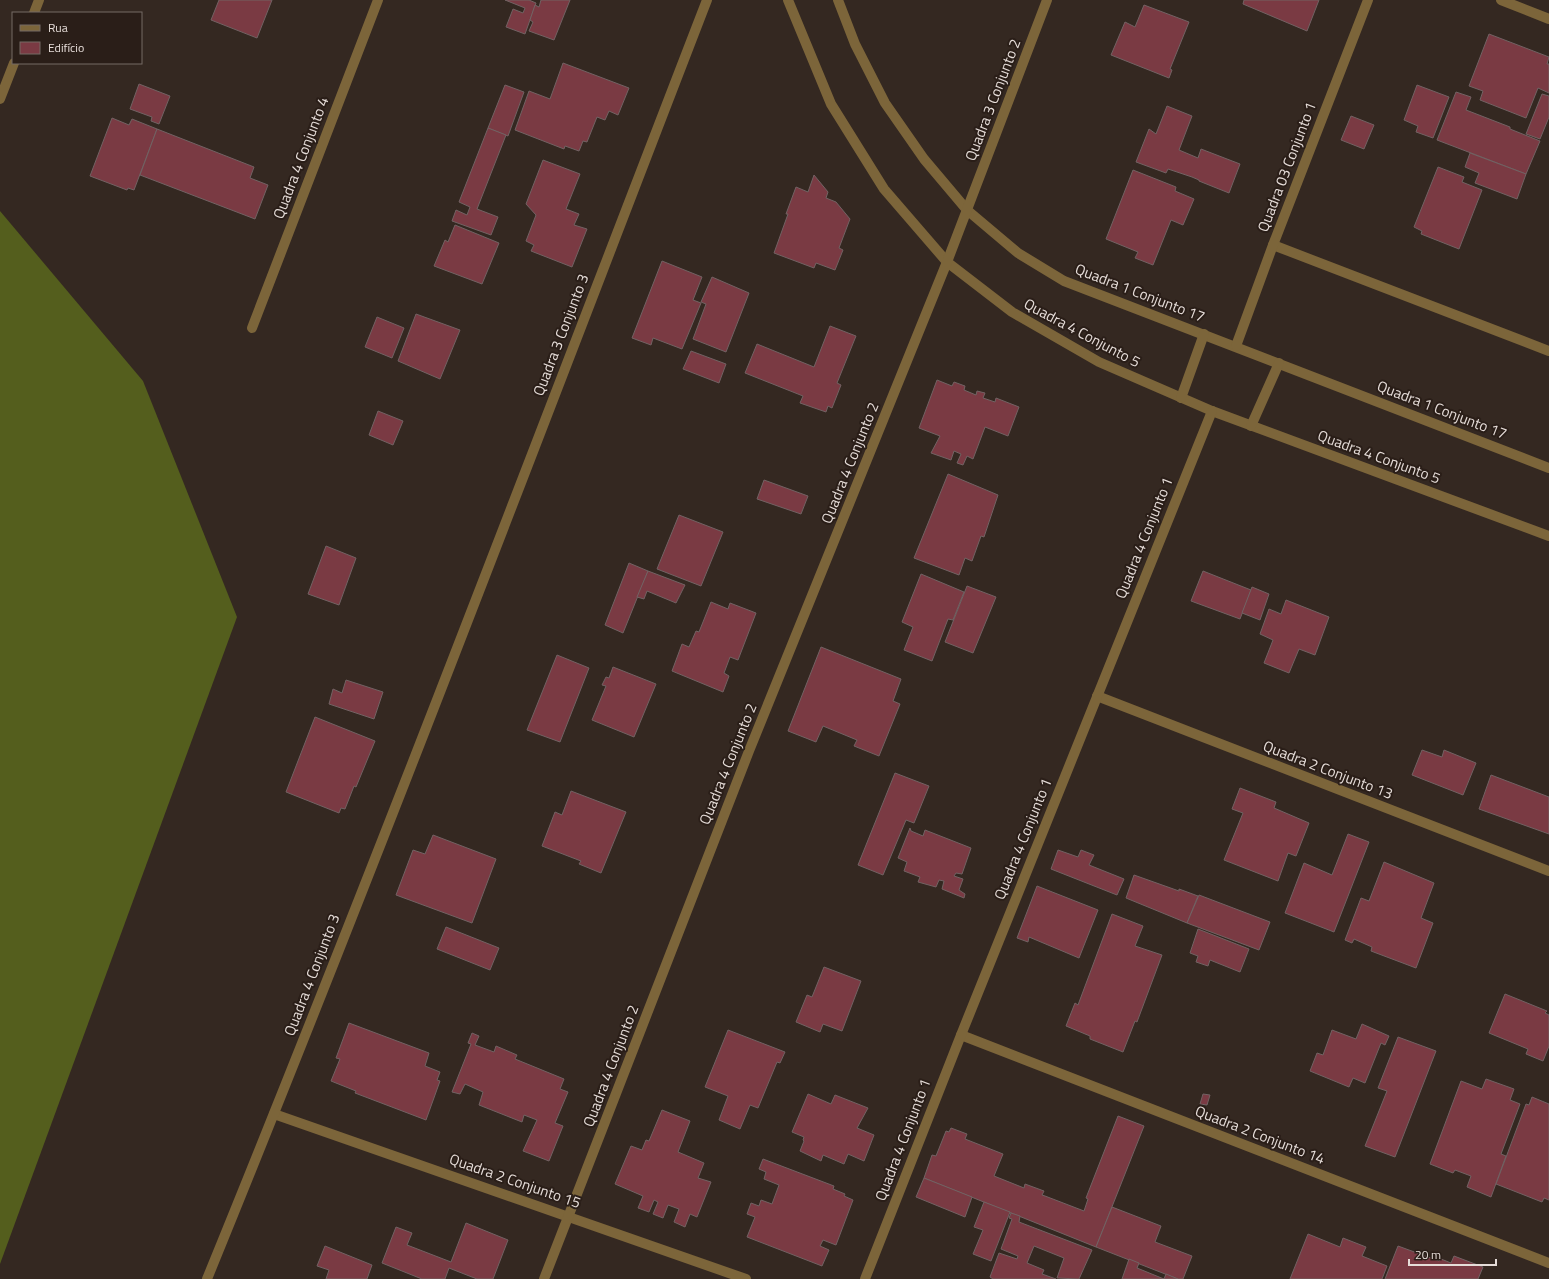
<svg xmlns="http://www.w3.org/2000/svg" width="1549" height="1279" viewBox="0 0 1549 1279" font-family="'Titillium Web',sans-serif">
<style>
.forest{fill:#545e1d}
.building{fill:#7a3a43;stroke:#726263}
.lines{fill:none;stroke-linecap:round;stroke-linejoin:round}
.minor{stroke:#7c653a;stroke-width:10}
.labels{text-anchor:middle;stroke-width:4;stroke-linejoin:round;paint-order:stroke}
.street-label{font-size:15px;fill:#e6ddd9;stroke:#2a1e18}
</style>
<rect width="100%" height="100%" fill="#342821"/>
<!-- forest -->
<polygon class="forest" points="0,211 143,381 237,617 0,1264"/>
<!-- building -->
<g class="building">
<polygon points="219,0 272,0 257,38 211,20"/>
<polygon points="505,0 529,0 536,3 525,34 506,27 513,9 523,13 525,8"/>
<polygon points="541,0 570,0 554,40 529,31 533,22 530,20 535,5 539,7"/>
<polygon points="1244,0 1319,0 1307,31 1243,4"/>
<polygon points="1144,5 1189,22 1170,69 1172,70 1169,78 1111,55 1125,22 1135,27"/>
<polygon points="1489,34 1549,57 1547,64 1549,64 1549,93 1538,88 1526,118 1480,100 1483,91 1469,86"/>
<polygon points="563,63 629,88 618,115 609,111 605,120 597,117 587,142 583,141 579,151 565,146 564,149 515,130 529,91 550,99"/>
<polygon points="139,84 170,96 159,124 151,121 152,117 130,109"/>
<polygon points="505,85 524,92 508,136 488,128"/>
<polygon points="1417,85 1449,97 1433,138 1416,132 1418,126 1404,120"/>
<polygon points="1456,92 1471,97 1466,110 1510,127 1510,129 1540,141 1526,174 1437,140"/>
<polygon points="1542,94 1549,96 1549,117 1540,139 1526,134"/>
<polygon points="1167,106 1192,116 1179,150 1198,158 1201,149 1240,164 1229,193 1199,181 1199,180 1192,177 1168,169 1166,173 1136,162 1149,129 1156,134"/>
<polygon points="1351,116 1374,125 1364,149 1341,140"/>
<polygon points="112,118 129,125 132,119 157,129 134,190 128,188 127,190 90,176"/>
<polygon points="488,128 506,135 477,209 498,217 491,235 452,221 456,210 467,215 470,207 459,202"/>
<polygon points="157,129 254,167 250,178 268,185 255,219 140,175"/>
<polygon points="1470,153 1526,174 1517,199 1475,183 1479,173 1465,167"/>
<polygon points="543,160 580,174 566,209 579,214 574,225 587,229 572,267 531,251 534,245 526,241 536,215 526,204"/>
<polygon points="1438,167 1464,177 1462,182 1482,190 1459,249 1421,234 1422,231 1414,227"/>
<polygon points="1133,170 1176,187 1175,191 1194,199 1183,225 1171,220 1153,265 1135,258 1138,252 1106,239"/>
<polygon points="814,175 828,192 826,198 836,202 850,219 839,248 843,250 835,270 816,263 814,268 774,253 788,214 786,214 796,187 808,192"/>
<polygon points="455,225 499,243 482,284 434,266 445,240 448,242"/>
<polygon points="662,261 702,277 693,300 701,303 682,349 653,338 651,345 632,338"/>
<polygon points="712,277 749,293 726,352 693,339 706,304 701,302"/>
<polygon points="416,314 460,330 440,379 398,361"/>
<polygon points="377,317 404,328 392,358 365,347"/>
<polygon points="830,326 856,336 837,383 841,385 832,408 828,406 826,412 800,403 803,396 745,373 757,344 814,367"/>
<polygon points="691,351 726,364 719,383 683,369"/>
<polygon points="937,380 952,386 954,382 965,386 964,390 976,395 977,391 985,393 983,398 995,402 996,398 1019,407 1008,436 985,427 973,459 967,456 963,465 957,463 961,454 954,451 951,460 931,453 940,436 919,428"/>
<polygon points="378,411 403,421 393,445 369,435"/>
<polygon points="948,474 998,495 984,537 981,536 972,561 965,558 959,575 914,558"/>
<polygon points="764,480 808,496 801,514 757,499"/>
<polygon points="679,515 723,532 701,586 657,569"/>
<polygon points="326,546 356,558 339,605 308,594"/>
<polygon points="629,563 648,571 623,633 605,625"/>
<polygon points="648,571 685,585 676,603 647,591 644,599 637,597"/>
<polygon points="1203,571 1251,590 1240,619 1191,601"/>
<polygon points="921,574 964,592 953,620 948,619 932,661 904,650 913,627 902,622"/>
<polygon points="967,586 996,597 973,653 945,642"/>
<polygon points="1252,587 1269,594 1260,620 1242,613"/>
<polygon points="1286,600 1329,617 1315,655 1299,649 1289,673 1264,663 1273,640 1260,634 1269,609 1281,614"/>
<polygon points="711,602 728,609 730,603 756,613 738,660 730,657 724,673 729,676 723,692 672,671 682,644 689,647 696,631 699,632"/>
<polygon points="821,647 901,679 893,701 900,704 879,756 854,746 857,740 823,726 816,742 788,731"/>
<polygon points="557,655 589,668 560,742 527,730"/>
<polygon points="613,667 656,684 634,737 592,720 606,686 602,685 606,677 609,678"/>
<polygon points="346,680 383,692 374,719 329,704 333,689 342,693"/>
<polygon points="315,717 375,741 356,787 354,786 345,809 341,808 339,813 286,792"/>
<polygon points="1422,750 1442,757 1444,750 1476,763 1463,795 1412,775"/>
<polygon points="895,773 929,786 914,823 906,820 883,875 858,865"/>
<polygon points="1491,775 1549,797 1549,834 1479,809"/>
<polygon points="1240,788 1276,802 1274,808 1309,823 1296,856 1288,853 1278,881 1224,860 1243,813 1232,809"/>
<polygon points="571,791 626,812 601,873 579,864 581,861 542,846 555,812 562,815"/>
<polygon points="910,828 911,831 923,836 925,830 971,848 962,874 956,873 954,876 963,879 959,890 965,894 964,898 942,889 944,881 939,880 936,887 918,882 920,877 904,871 907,862 898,858"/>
<polygon points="1348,834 1369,842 1334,932 1285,913 1304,863 1332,875"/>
<polygon points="433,835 496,859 472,923 396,895 413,850 425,854"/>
<polygon points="1058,850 1078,857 1081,850 1094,855 1089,865 1124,879 1117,895 1051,869"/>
<polygon points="1384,862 1434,883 1421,918 1433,923 1416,968 1371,951 1372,947 1354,939 1352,943 1345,940 1361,898 1369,901"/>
<polygon points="1134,875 1179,891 1179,889 1198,896 1187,923 1126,898"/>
<polygon points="1037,886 1098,910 1079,958 1029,937 1028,942 1017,938"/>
<polygon points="1199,895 1270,922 1259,950 1187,923"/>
<polygon points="1112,914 1143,926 1135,946 1162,955 1137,1022 1135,1021 1123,1052 1090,1039 1090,1036 1066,1026 1075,1003 1078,1005"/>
<polygon points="446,927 499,948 490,970 437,949"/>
<polygon points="1198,929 1249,949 1240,972 1210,960 1208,966 1196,962 1198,956 1190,953"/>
<polygon points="824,967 861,981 842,1031 823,1024 820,1032 796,1022 807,995 812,997"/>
<polygon points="1505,994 1547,1011 1545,1013 1549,1015 1549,1046 1543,1061 1526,1054 1528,1049 1489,1033"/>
<polygon points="349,1023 429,1053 425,1066 440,1072 437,1080 440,1081 426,1120 355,1093 356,1091 331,1081 340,1059 336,1058"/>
<polygon points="1362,1024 1389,1036 1385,1045 1381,1043 1365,1083 1353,1078 1349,1087 1310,1071 1317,1053 1323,1055 1332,1030 1356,1039"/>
<polygon points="728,1030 785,1052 780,1063 777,1062 758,1108 750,1105 740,1129 719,1120 728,1096 705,1087"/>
<polygon points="472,1033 479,1036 475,1045 494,1052 496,1046 517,1055 515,1059 564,1079 560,1089 568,1092 555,1123 563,1126 549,1161 523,1151 537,1120 524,1115 522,1122 479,1105 483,1092 465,1084 460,1094 452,1092 471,1044 468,1043"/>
<polygon points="1398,1037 1436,1051 1395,1157 1365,1146 1387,1091 1378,1088"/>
<polygon points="1486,1079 1514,1089 1510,1100 1520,1104 1501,1154 1506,1156 1491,1197 1467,1187 1471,1176 1455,1170 1453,1173 1430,1164 1461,1081 1482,1089"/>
<polygon points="808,1094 831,1104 835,1095 868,1108 857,1128 874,1135 864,1161 848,1154 844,1164 823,1155 821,1161 800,1151 804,1141 803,1140 804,1137 792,1132"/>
<polygon points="1203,1094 1210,1095 1207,1105 1200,1104"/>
<polygon points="1532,1097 1549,1104 1549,1200 1544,1198 1542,1202 1496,1184 1526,1104 1529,1105"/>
<polygon points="662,1110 690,1121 678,1152 704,1163 698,1178 711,1182 697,1217 690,1214 685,1227 674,1222 679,1209 668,1205 663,1218 653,1214 658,1202 654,1200 649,1212 638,1208 643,1196 615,1184 631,1146 642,1150 646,1140 649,1141"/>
<polygon points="1118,1116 1144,1126 1096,1247 924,1178 932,1155 936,1156 946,1131 949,1132 951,1128 967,1134 965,1139 1003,1154 994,1176 1024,1188 1025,1184 1044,1191 1042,1195 1045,1196 1084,1211 1088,1199 1086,1198"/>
<polygon points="763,1159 834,1186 833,1189 845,1194 844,1196 853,1200 836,1245 823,1240 820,1246 829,1250 822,1266 747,1237 755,1217 747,1214 751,1203 759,1206 761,1200 772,1204 779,1185 764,1179 766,1172 759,1169"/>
<polygon points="924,1178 972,1197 965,1217 916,1197"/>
<polygon points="984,1202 1010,1212 991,1261 973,1254 983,1230 974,1227"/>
<polygon points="1112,1207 1161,1226 1155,1242 1192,1256 1183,1279 1178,1279 1096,1247"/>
<polygon points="1011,1213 1020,1216 1019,1222 1092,1250 1079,1279 1057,1278 1064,1258 1034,1246 1027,1263 1044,1270 1042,1274 1056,1279 993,1279 990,1277 999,1253 1017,1259 1018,1256 1001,1249 1012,1219 1009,1218"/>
<polygon points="466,1223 508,1240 493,1279 477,1279 449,1268 445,1279 422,1279 382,1263 396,1227 412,1233 407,1245 451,1262"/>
<polygon points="1308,1234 1340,1247 1343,1238 1366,1247 1362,1256 1387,1266 1382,1279 1290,1279"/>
<polygon points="325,1246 372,1265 367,1279 326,1279 329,1270 317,1266"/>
<polygon points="1398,1246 1439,1261 1441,1259 1451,1263 1454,1256 1483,1267 1478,1279 1385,1279"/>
<polygon points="1129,1259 1139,1263 1137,1268 1164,1279 1166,1274 1178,1279 1122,1279"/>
</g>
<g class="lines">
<!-- minor -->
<g class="minor">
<polyline points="788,0 831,104 884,189 947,262 1012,312 1099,362 1212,411 1549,536"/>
<polyline points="838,0 855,44 885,103 924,159 967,210 1018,253 1064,281 1549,468"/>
<polyline points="1501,0 1549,19"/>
<polyline points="34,13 39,0"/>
<polyline points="0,99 14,63"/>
<polyline points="1273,245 1549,351"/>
<polyline points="252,328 378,0"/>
<polyline points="1236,346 1273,245 1368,0"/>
<polyline points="1181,398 1204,334"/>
<polyline points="1251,426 1279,363"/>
<polyline points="1097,696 1549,871"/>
<polyline points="961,1035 1549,1263"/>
<polyline points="274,1114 746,1279"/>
<path d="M207 1279C380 855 542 427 707 0"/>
<polyline points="544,1279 749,751 947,262 1047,0"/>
<polyline points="865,1279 961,1035 1212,411"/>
</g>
</g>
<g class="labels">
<!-- street labels -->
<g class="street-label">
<text transform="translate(993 100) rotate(-69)" y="5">Quadra 3 Conjunto 2</text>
<text transform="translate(301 158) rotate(-69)" y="5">Quadra 4 Conjunto 4</text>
<text transform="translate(1287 167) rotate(-69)" y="5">Quadra 03 Conjunto 1</text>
<text transform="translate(1140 293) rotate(21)" y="5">Quadra 1 Conjunto 17</text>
<text transform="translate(1082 333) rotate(28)" y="5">Quadra 4 Conjunto 5</text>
<text transform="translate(561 335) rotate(-69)" y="5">Quadra 3 Conjunto 3</text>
<text transform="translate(1442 410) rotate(21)" y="5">Quadra 1 Conjunto 17</text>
<text transform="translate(1379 457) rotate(20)" y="5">Quadra 4 Conjunto 5</text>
<text transform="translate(850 463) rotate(-68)" y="5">Quadra 4 Conjunto 2</text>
<text transform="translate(1144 538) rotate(-68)" y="5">Quadra 4 Conjunto 1</text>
<text transform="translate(728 764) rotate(-68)" y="5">Quadra 4 Conjunto 2</text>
<text transform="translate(1328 770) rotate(21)" y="5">Quadra 2 Conjunto 13</text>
<text transform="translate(1023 839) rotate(-68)" y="5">Quadra 4 Conjunto 1</text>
<text transform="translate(312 975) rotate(-69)" y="5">Quadra 4 Conjunto 3</text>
<text transform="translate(611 1066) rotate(-69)" y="5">Quadra 4 Conjunto 2</text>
<text transform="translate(1260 1135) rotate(21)" y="5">Quadra 2 Conjunto 14</text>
<text transform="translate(903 1140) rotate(-69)" y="5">Quadra 4 Conjunto 1</text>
<text transform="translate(515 1181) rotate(19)" y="5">Quadra 2 Conjunto 15</text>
</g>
</g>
<!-- legend -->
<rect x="12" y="12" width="130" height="52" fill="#2a1e18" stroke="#756a65"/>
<rect x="20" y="25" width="20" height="6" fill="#7c653a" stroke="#756a65"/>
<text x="48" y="32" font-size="12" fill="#e6ddd9">Rua</text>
<rect x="20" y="42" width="20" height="12" fill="#7a3a43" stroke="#756a65"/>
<text x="48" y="52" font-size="12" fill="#e6ddd9">Edifício</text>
<!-- scale -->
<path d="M1409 1259v6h87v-6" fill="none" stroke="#e6ddd9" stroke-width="2"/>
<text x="1415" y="1259" font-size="12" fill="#e6ddd9" stroke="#2a1e18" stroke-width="3" paint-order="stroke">20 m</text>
</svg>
